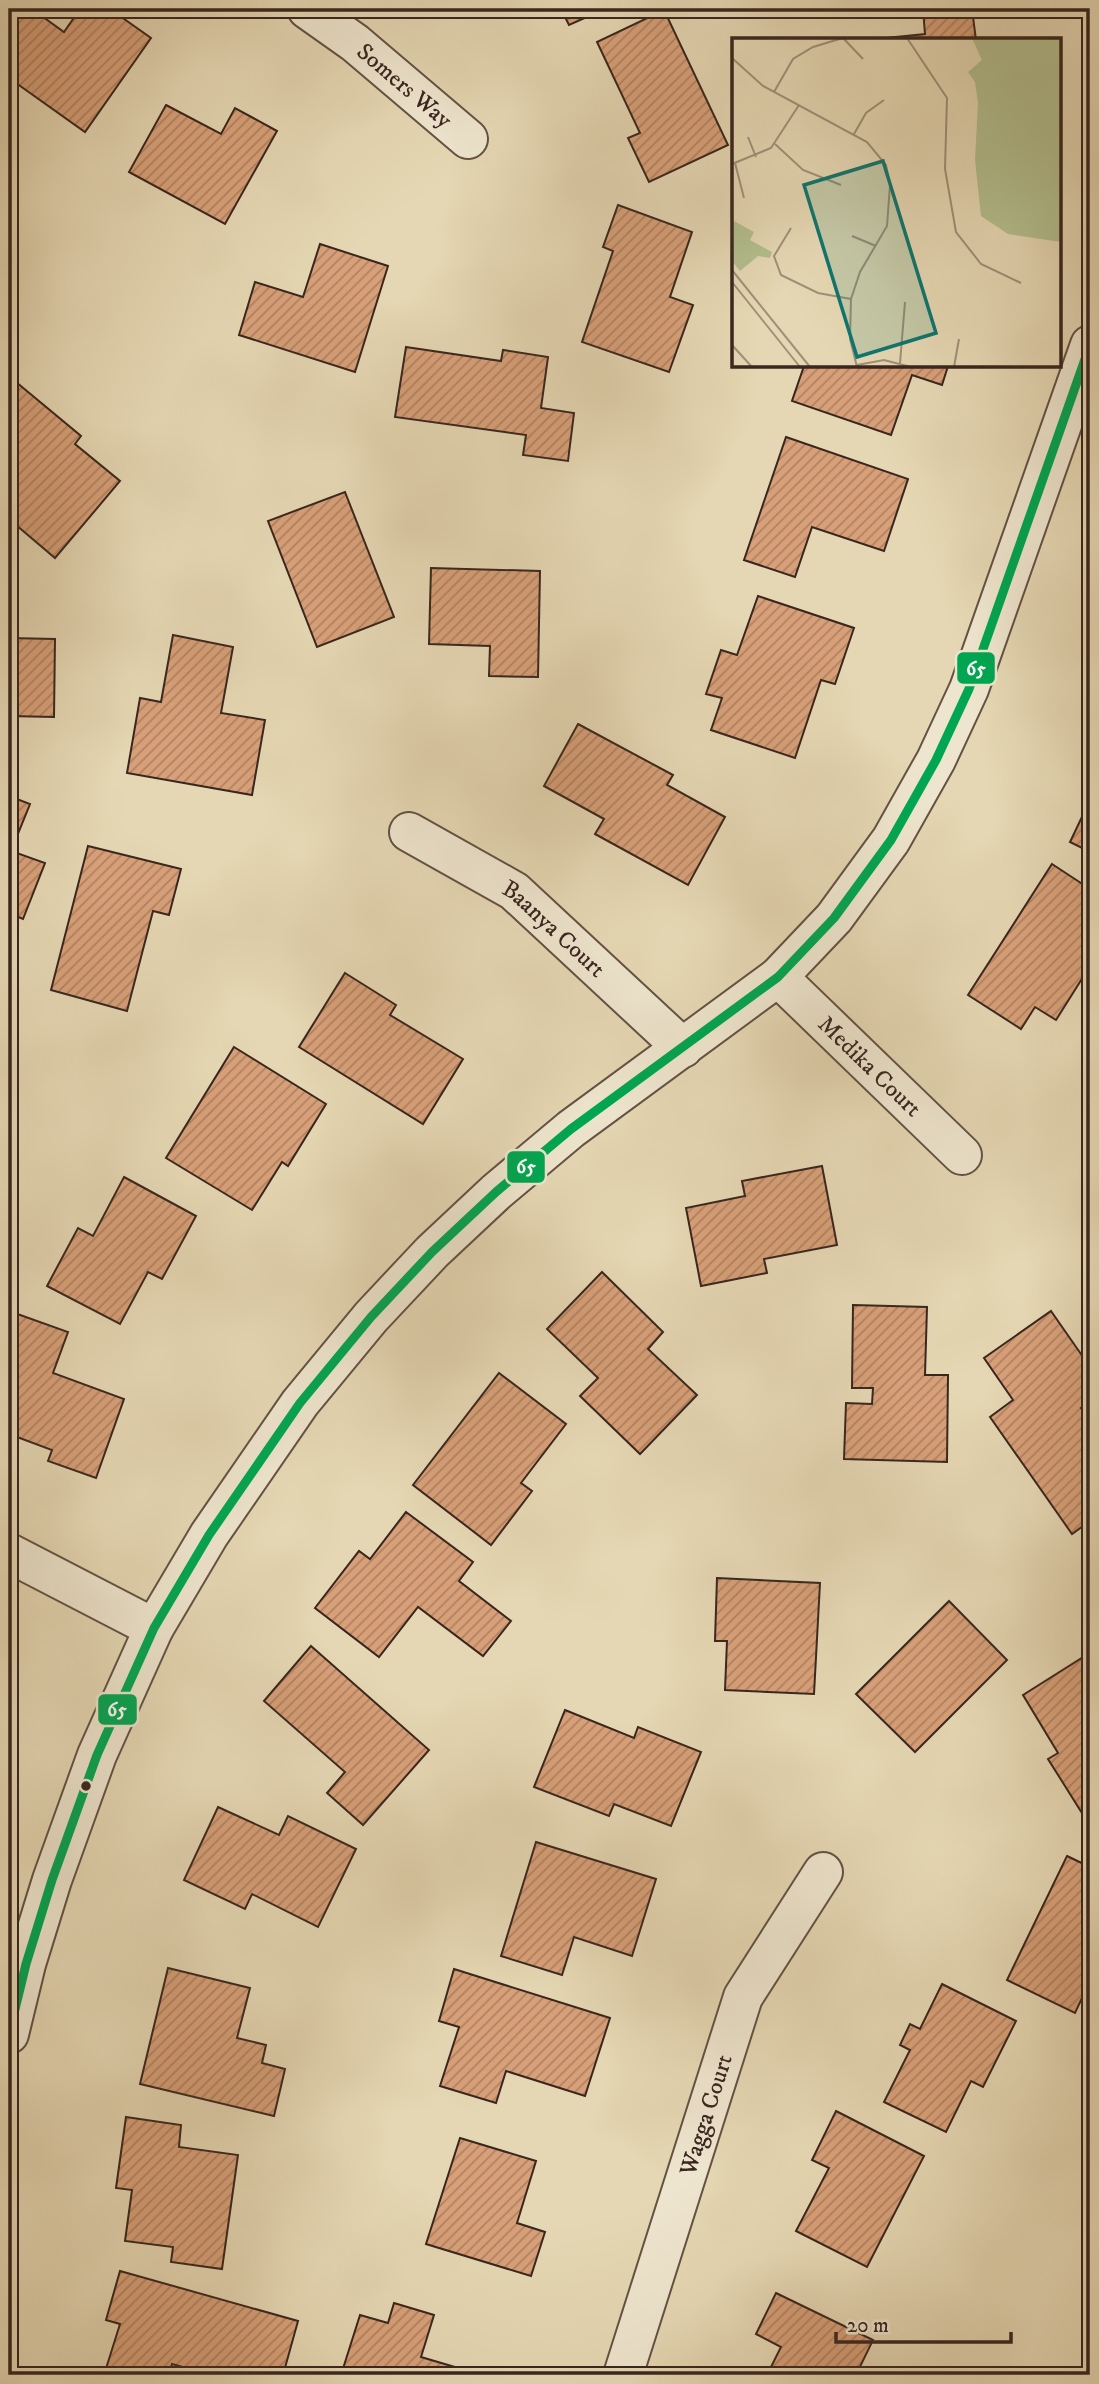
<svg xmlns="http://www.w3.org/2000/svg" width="1099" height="2384" viewBox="0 0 1099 2384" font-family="'IM FELL DW Pica',serif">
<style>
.building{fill:url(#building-hatch);stroke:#39261f;stroke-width:2}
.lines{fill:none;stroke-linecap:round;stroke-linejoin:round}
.street-casing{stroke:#645244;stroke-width:42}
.street{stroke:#eee5ce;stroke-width:38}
.bus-1-casing{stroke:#eee5ce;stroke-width:14}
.bus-1{stroke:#00a651;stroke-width:9}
.bus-dot{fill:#39261f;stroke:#eee5ce;stroke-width:2.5}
.labels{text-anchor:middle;stroke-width:7;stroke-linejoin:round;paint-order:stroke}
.street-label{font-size:24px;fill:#39261f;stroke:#eee5ce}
.inset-road{fill:none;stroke:#a09078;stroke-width:2}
.view{fill:#0f766e;fill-opacity:0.15;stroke:#0f766e;stroke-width:3.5}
.inset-edge{fill:none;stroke:#39261f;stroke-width:3.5}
.line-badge{stroke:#eee5ce;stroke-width:2.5}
.badge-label{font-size:19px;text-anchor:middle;font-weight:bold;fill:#fff}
</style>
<defs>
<pattern id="building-hatch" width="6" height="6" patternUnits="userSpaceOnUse" patternTransform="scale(1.75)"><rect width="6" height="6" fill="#d8a078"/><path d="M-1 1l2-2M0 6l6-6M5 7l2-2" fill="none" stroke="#b08262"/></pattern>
</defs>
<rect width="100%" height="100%" fill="#e5d7b3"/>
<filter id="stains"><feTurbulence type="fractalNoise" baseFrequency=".00286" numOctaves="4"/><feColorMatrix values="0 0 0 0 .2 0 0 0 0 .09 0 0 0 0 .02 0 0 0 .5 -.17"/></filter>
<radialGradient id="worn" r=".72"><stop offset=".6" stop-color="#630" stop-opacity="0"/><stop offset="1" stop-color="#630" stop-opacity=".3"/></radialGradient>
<!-- building -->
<g class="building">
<polygon points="12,9 32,9 64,32 80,9 110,9 151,38 85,132 9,78 9,13"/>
<polygon points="561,9 605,9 569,25"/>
<polygon points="923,9 972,9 976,40 866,40 925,34"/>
<polygon points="664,10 728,145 649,182 628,138 640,133 597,42"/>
<polygon points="166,105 221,134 235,108 277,131 225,224 129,172"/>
<polygon points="618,205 692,232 670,297 693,305 669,372 582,342 613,251 603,247"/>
<polygon points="320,244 388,266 355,372 239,335 255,282 303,297"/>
<polygon points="406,347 501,361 503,350 548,357 541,408 574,413 568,461 523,455 526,435 395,417"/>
<polygon points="804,366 948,366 942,385 912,375 891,435 792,401"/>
<polygon points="10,377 81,436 75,444 120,481 55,558 9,519"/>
<polygon points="786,437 908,479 884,551 812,527 795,577 744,560"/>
<polygon points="345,492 394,617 317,647 268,521"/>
<polygon points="431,568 540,571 538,677 489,676 490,646 429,644"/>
<polygon points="758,596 854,628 835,684 821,680 795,758 711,730 722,698 706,694 721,650 737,655"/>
<polygon points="173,635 233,647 221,713 265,720 252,795 127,773 140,698 161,702"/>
<polygon points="9,638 55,639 54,717 9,716"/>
<polygon points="578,724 673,775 667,785 725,817 688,885 595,834 604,819 544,786"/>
<polygon points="9,796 30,804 11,851 45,863 23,919 9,913"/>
<polygon points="1090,800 1090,852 1070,842"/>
<polygon points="88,846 181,869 169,915 153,911 127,1011 51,990"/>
<polygon points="1052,864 1090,889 1090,966 1056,1020 1035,1007 1021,1029 968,995"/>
<polygon points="345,973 396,1005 390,1015 463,1059 423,1124 299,1047"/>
<polygon points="234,1047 326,1104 288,1166 282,1162 252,1210 166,1158"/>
<polygon points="822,1166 837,1245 764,1259 767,1273 701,1286 686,1208 745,1196 742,1181"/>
<polygon points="124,1177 196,1216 162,1279 148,1272 120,1324 47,1286 78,1228 93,1236"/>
<polygon points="602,1272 663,1332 648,1349 697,1395 640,1454 580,1396 598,1378 547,1329"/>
<polygon points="853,1305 927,1307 925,1375 948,1375 947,1462 844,1459 846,1403 872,1404 873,1388 852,1388"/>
<polygon points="9,1311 68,1332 53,1373 124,1399 96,1478 48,1461 52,1450 9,1434"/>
<polygon points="1051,1311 1090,1367 1090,1402 1081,1408 1090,1421 1090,1521 1072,1534 990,1417 1013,1400 984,1358"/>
<polygon points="499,1373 566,1424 521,1483 532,1491 491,1545 413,1485"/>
<polygon points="406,1512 473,1562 459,1581 511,1621 483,1656 418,1607 379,1657 315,1608 359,1551 370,1559"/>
<polygon points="717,1578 820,1583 814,1694 725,1690 727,1641 715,1641"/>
<polygon points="949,1601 1007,1660 915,1752 856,1694"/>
<polygon points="311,1646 429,1750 363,1825 327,1793 345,1772 264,1701"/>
<polygon points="1085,1656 1090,1664 1090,1819 1087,1821 1048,1759 1058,1753 1023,1695"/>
<polygon points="565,1710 634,1738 638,1727 701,1752 671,1826 614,1804 609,1816 534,1787"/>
<polygon points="218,1807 279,1835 288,1816 356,1849 318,1927 252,1894 245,1909 184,1880"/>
<polygon points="536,1842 656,1879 632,1956 574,1937 562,1975 501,1956"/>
<polygon points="1067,1856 1090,1867 1090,1981 1075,2013 1007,1980"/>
<polygon points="168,1968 250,1988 237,2038 266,2045 262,2063 285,2069 274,2116 140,2084"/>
<polygon points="454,1969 610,2018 585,2096 506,2071 496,2103 440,2086 459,2027 439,2021"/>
<polygon points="942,1984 1016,2021 983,2087 971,2081 946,2132 884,2102 910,2050 900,2045 910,2024 920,2029"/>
<polygon points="836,2111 924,2156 867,2267 796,2231 829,2168 812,2160"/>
<polygon points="126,2117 181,2125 179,2147 238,2155 222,2269 171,2262 173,2247 125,2241 132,2190 116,2188"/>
<polygon points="460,2138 536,2161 517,2223 545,2232 531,2276 426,2244"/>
<polygon points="120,2271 298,2321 283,2375 211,2375 172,2364 169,2375 104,2375 120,2324 106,2320"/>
<polygon points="776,2293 873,2340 856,2375 767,2375 781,2347 756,2334"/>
<polygon points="394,2303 434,2315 421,2357 482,2375 341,2375 360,2315 388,2323"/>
</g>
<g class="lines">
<defs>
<g id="street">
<path id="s1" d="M307 9 355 43 468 139"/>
<path id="s2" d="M409 832 514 891 683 1048"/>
<path id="s3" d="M778 977 962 1155"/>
<polyline points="9,1553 154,1628"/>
<polyline points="9,2034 26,1964 52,1880 97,1755 154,1628 209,1535 300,1403 371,1317 432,1252 496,1192 571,1129 778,977 834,918 891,840 936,760 969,689 1090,345"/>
<path id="s4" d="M623 2375 743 1997 823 1872"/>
</g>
</defs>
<!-- street casing -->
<use href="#street" class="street-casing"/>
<!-- street -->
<use href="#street" class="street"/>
<defs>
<polyline id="bus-1" points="9,2034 26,1964 52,1880 97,1755 154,1628 209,1535 300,1403 371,1317 432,1252 496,1192 571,1129 778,977 834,918 891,840 936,760 969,689 1090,345"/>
</defs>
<!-- bus-1 casing -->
<use href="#bus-1" class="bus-1-casing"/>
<!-- bus-1 -->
<use href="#bus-1" class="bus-1"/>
</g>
<!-- markers -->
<circle class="bus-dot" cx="86" cy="1786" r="6"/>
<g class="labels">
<!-- street labels -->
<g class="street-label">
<text dy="8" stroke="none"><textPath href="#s1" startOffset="124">Somers Way</textPath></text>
<text dy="8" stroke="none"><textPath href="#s2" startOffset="175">Baanya Court</textPath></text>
<text dy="8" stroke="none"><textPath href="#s3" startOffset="128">Medika Court</textPath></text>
<text dy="8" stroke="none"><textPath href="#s4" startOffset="273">Wagga Court</textPath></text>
</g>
</g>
<!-- overview -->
<g transform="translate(732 38)">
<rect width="329" height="329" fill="#e5d7b3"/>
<path d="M0 182 22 194 18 202 40 214 38 220 26 218 8 233 0 223Z" fill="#b3be8e"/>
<path d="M240 0H329V204L276 196 249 178 243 122 246 65 243 44 236 34 250 22Z" fill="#b3be8e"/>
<path class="inset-road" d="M175 0 215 60 213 131 224 194 249 226 289 245M0 20 31 48 135 104 154 127 158 147 155 188 128 234 119 261 118 301 125 329M42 54 61 21 81 9 111 0 131 21M122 96 134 75 152 62M16 99 24 119M43 106 71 132 109 147M3 125 12 160M0 126 39 110 67 67M59 190 42 218 49 237 86 255 119 261M120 198 144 208M0 232 78 329M0 244 68 329M0 307 20 329M168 325 173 264M125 327 152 322 179 329M222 329 227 301"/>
<path class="view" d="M151 123 204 295 125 319 72 147Z"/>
<rect width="329" height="329" class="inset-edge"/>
</g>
<g class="line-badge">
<rect x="956" y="651" width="40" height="34" rx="7" fill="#00a651"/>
<rect x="506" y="1150" width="40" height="34" rx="7" fill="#00a651"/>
<rect x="97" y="1693" width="41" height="33" rx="7" fill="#00a651"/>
</g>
<g class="badge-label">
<text x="976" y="675">65</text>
<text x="526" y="1173">65</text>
<text x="117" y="1716">65</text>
</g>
<!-- margin -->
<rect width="1099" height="2384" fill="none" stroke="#e5d7b3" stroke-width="35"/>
<rect x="10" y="10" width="1078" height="2363" fill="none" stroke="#39261f" stroke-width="3.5"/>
<rect x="18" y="18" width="1064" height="2349" fill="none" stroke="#39261f" stroke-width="2"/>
<!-- scale -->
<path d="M836 2332v10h175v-10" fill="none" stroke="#39261f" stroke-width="3.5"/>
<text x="847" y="2332" font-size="21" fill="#39261f" stroke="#eee5ce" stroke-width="5" paint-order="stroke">20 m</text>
<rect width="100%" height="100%" filter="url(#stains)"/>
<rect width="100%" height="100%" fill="url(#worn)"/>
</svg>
